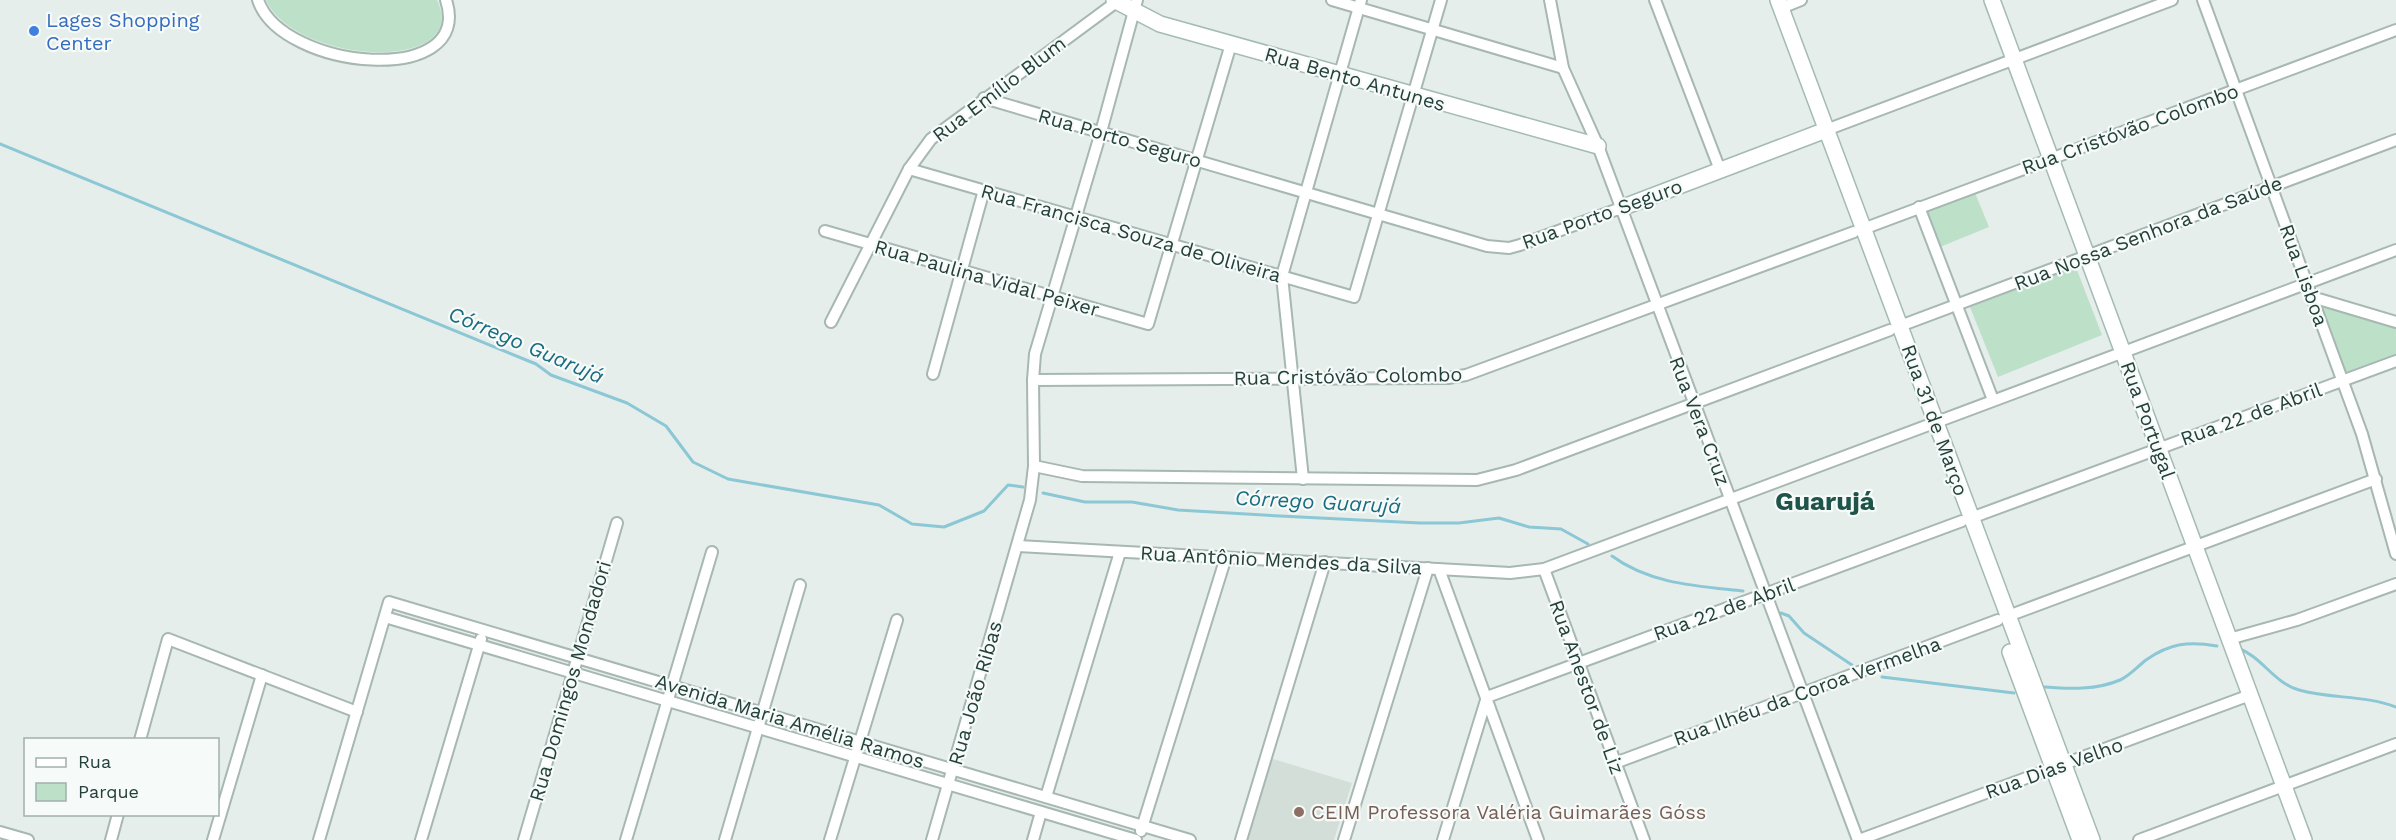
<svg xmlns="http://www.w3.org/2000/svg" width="2396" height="840" viewBox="0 0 2396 840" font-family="'Work Sans',sans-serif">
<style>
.built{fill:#d3ded9}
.green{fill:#bde0c8}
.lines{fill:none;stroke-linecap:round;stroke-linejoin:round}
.stream{stroke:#8cc7d5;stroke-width:3}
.street-casing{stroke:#a7b7b2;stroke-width:14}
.secondary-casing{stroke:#a3bbb3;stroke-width:18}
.street{stroke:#fff;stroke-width:10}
.secondary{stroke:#fff;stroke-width:15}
.shop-dot{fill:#3f7fe0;stroke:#f6faf8;stroke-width:2}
.education-dot{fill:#8d6e63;stroke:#f6faf8;stroke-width:2}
.labels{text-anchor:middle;stroke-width:4.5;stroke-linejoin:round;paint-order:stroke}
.shop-label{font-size:20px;fill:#366cbe;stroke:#f6faf8;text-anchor:start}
.street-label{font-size:20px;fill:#23413a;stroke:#f6faf8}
.education-label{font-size:20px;fill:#785e54;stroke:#f6faf8;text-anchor:start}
.water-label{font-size:21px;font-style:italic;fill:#1a6c80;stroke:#f6faf8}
.district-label{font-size:26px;font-weight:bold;fill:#1e5449;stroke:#f6faf8}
</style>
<rect width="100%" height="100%" fill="#e5eeea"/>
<!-- built -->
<polygon class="built" points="1270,758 1352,783 1334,840 1245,840"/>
<!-- green -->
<g class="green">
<path d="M266 0H437C472 73 296 66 266 0Z"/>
<polygon points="1973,188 1989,227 1935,249 1919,207"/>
<polygon points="2075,265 2102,335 1998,377 1970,307"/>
<polygon points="2312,297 2396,322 2396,361 2343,380"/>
</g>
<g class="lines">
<!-- stream -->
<g class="stream">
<polyline points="0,144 536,364 551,375 627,403 666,426 693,462 728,479 879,505 912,524 944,527 984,511 1008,485 1023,487"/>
<polyline points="1043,493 1085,502 1132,502 1178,510 1280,516 1420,523 1459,523 1499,518 1529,527 1561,529 1588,544"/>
<path d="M1612 556C1650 584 1697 586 1743 591"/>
<polyline points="1781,613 1789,616 1804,633 1852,665"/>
<path d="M2238 648C2262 657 2274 683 2299 690 2331 699 2365 695 2396 707"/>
<polyline points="1882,677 2014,693"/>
<path d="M2045 687C2069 689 2097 690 2120 680 2129 676 2137 667 2146 660 2170 643 2189 641 2217 646"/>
</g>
<defs>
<g id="street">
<path d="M258 0C282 71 475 88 446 0"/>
<polyline points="1332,0 1563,68"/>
<polyline points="1550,0 1563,68 1598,146 1858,840"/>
<polyline points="1655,0 1720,170"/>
<polyline points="2203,0 2362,434 2396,554"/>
<polyline points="1781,8 1801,0"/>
<polyline points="984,98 1487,246 1509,248 1520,245 1621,208"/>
<polyline points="1826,130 2172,0"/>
<polyline points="909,169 1354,297 1441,0"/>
<polyline points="1919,207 1993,400"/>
<polyline points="1863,229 2396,30"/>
<polyline points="825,231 1148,324 1231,44"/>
<polyline points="2312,297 2396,322"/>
<polyline points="831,322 909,169 931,139 1119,0"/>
<polyline points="1900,326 2396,140"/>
<polyline points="933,374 984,190"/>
<polyline points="1033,380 1448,378 1466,375 1854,232"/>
<polyline points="1034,466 1082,476 1477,480 1516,470 1890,330"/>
<polyline points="1303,479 1282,276 1361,0"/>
<polyline points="1971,518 2396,361"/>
<polyline points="1018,546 1510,573 1544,569 2396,250"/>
<polyline points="1439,569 1538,840"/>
<polyline points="1544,569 1644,840"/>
<polyline points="2008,616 2376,479"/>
<polyline points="385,617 1136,840"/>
<polyline points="2229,639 2297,620 2396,584"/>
<polyline points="140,740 168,639 357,712"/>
<polyline points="1615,763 1998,620"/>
<polyline points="1046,797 1120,552"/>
<polyline points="1141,831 1226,557"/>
<polyline points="0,832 28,840"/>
<polyline points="111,840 118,814"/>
<polyline points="213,840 262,675"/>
<polyline points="319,840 389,602 1190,840"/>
<polyline points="421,840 481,639"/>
<polyline points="524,840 617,523"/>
<polyline points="626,840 712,552"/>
<polyline points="725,840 800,585"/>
<polyline points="830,840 897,620"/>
<polyline points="932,840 1030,500 1034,466 1033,380 1035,354 1101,132 1137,0"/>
<polyline points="1033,840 1041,812"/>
<polyline points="1241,840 1325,562"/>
<polyline points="1344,840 1428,568"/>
<polyline points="1443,840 1487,697 1962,521"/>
<polyline points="1859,840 2250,695"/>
<polyline points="2139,840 2396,744"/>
</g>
<g id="secondary">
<polyline points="1114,0 1160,24 1598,146"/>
<polyline points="1778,0 2092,840"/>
<polyline points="1992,0 2304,840"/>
<polyline points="1621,208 1826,130"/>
<polyline points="2010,652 2080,840"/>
</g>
</defs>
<!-- street casing -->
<use href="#street" class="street-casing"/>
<!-- secondary casing -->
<use href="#secondary" class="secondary-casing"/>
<!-- street -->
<use href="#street" class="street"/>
<!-- secondary -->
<use href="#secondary" class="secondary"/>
</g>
<!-- markers -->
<circle class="shop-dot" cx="34" cy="31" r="6"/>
<circle class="education-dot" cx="1299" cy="812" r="6"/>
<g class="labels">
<!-- shop labels -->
<g class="shop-label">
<text x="46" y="27">Lages Shopping<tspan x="46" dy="23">Center</tspan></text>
</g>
<!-- street labels -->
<g class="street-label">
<text transform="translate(1355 79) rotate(16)" y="7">Rua Bento Antunes</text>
<text transform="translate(999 89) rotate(-37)" y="7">Rua Emílio Blum</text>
<text transform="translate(2130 129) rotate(-20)" y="7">Rua Cristóvão Colombo</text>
<text transform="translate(1120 138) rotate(16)" y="7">Rua Porto Seguro</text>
<text transform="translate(1602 214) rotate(-20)" y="7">Rua Porto Seguro</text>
<text transform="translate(1131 233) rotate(16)" y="7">Rua Francisca Souza de Oliveira</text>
<text transform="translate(2148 233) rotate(-21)" y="7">Rua Nossa Senhora da Saúde</text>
<text transform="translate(2304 275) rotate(70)" y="7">Rua Lisboa</text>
<text transform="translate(987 278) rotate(16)" y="7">Rua Paulina Vidal Peixer</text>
<text transform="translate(1348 376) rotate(-1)" y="7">Rua Cristóvão Colombo</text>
<text transform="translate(2251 414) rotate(-20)" y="7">Rua 22 de Abril</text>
<text transform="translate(1935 420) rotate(70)" y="7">Rua 31 de Março</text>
<text transform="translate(2148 420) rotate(70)" y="7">Rua Portugal</text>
<text transform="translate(1700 421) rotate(69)" y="7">Rua Vera Cruz</text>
<text transform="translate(1281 560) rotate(3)" y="7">Rua Antônio Mendes da Silva</text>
<text transform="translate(1724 609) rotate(-20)" y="7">Rua 22 de Abril</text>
<text transform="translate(570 681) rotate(-74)" y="7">Rua Domingos Mondadori</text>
<text transform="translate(1587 687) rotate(70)" y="7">Rua Anestor de Liz</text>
<text transform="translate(1807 691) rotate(-20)" y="7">Rua Ilhéu da Coroa Vermelha</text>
<text transform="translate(975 693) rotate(-74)" y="7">Rua João Ribas</text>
<text transform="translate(790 721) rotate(17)" y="7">Avenida Maria Amélia Ramos</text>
<text transform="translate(2054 768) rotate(-20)" y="7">Rua Dias Velho</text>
</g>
<!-- education labels -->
<g class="education-label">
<text x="1311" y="819">CEIM Professora Valéria Guimarães Góss</text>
</g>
<!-- water labels -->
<g class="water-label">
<text transform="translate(526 345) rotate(23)" y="7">Córrego Guarujá</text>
<text transform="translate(1318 502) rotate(3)" y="7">Córrego Guarujá</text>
</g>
<!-- district labels -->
<g class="district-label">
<text x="1825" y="510">Guarujá</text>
</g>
</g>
<!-- legend -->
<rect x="24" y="738" width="195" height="78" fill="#f6faf8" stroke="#a2b0ac" stroke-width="1.5"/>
<rect x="36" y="758" width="30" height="9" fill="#ffffff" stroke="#a2b0ac" stroke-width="1.5"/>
<text x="78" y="768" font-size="18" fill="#23413a">Rua</text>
<rect x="36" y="783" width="30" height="18" fill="#bde0c8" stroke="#a2b0ac" stroke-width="1.5"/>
<text x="78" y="798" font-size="18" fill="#23413a">Parque</text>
</svg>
